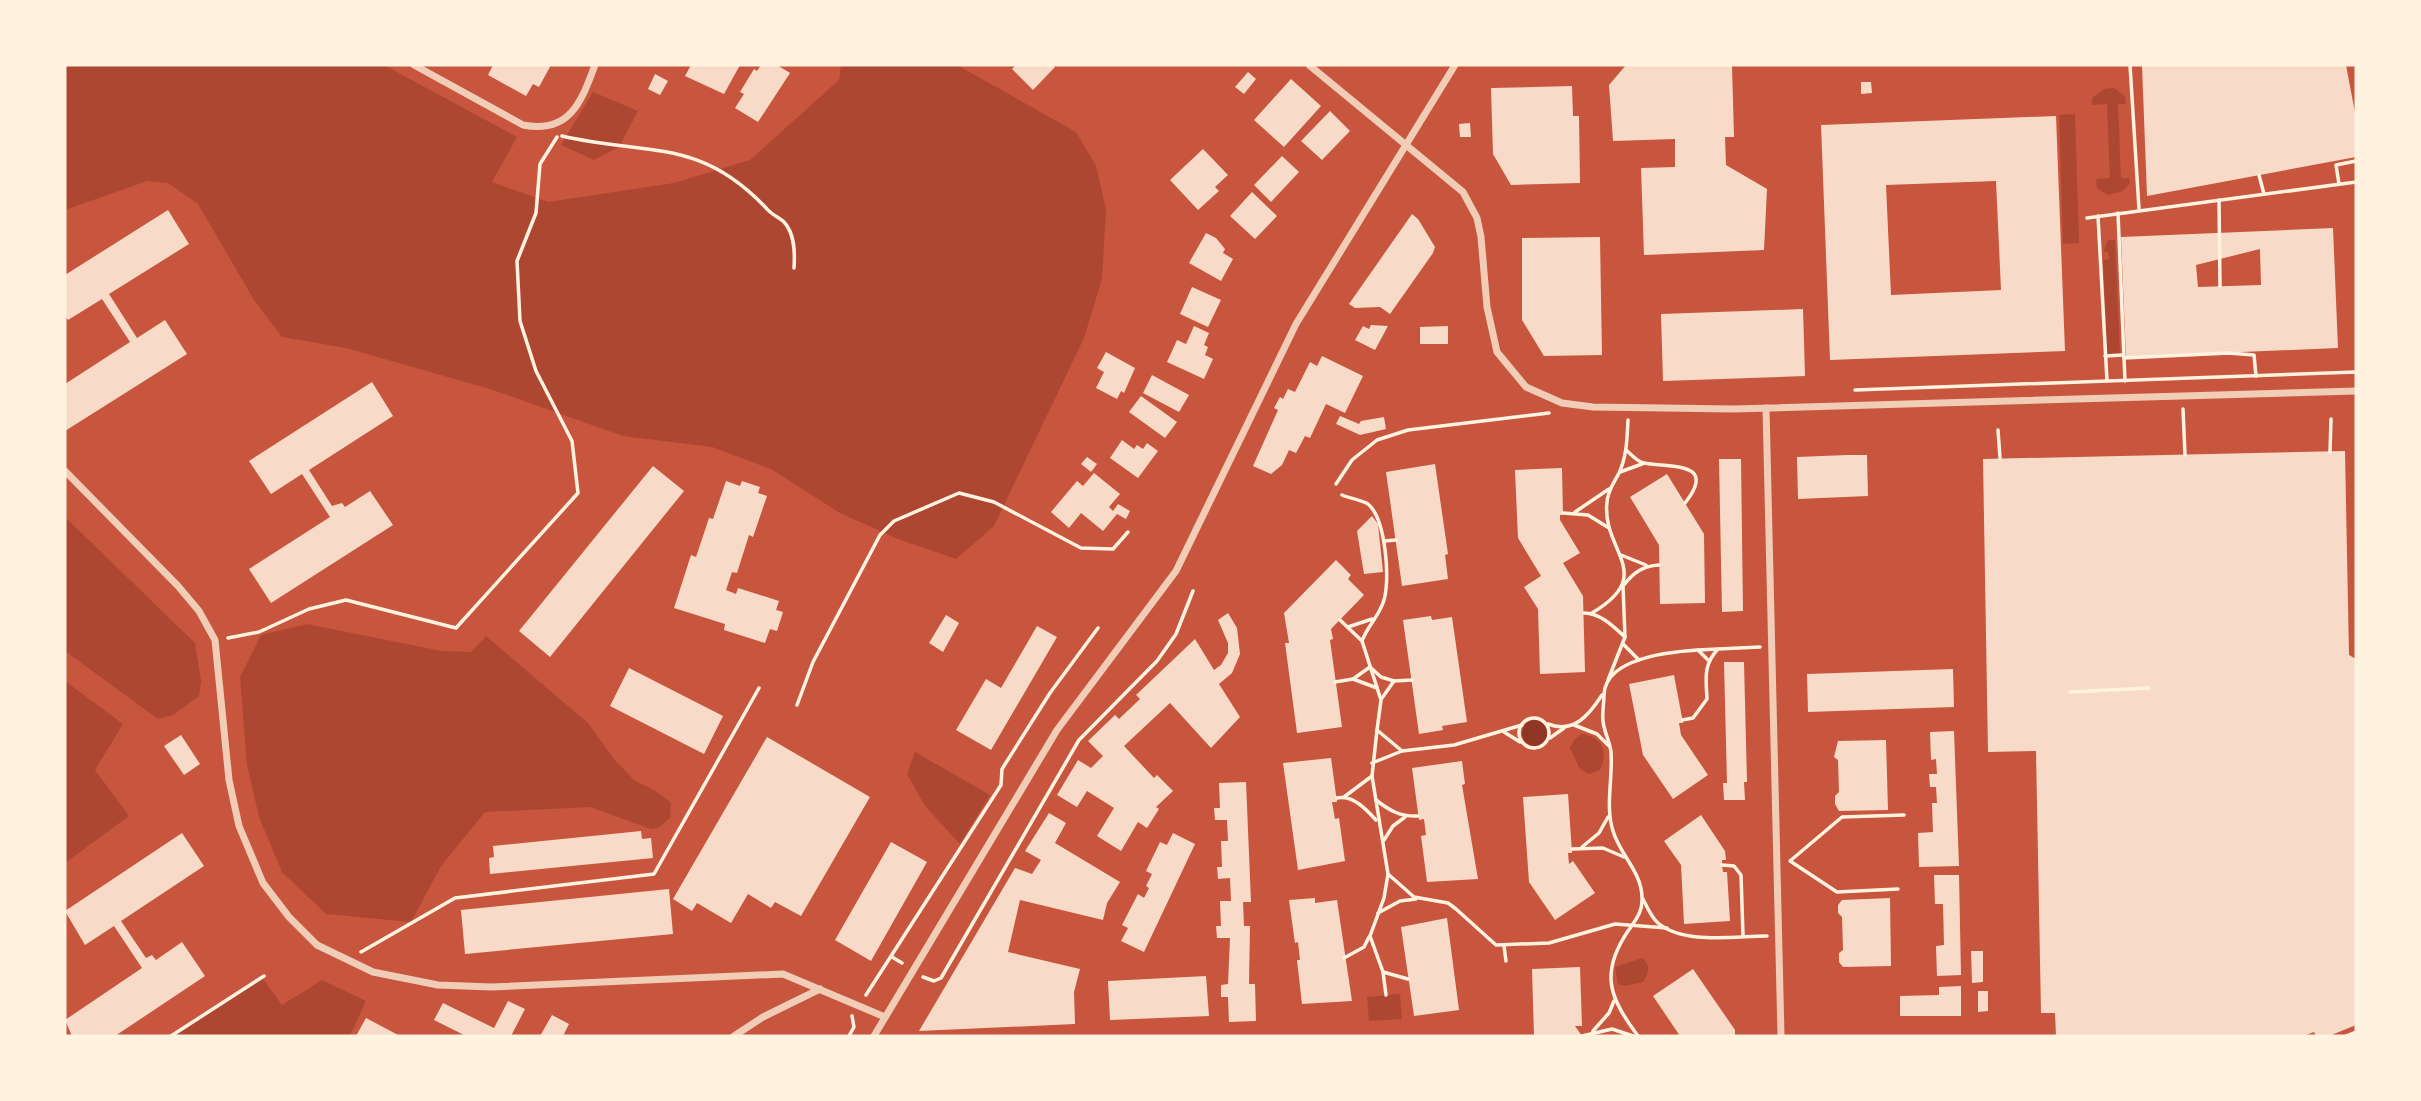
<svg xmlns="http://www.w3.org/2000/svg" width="2421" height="1101" viewBox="0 0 2421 1101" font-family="Raleway,sans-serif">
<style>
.green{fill:#ae4732}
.water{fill:#8f3625}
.building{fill:#f7dbc8;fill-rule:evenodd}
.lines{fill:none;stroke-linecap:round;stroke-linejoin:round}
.path{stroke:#fff3e0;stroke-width:3.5}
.minor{stroke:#f1ccb7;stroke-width:7}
</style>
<rect width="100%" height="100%" fill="#c8553d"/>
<!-- green -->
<g class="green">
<polygon points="65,65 384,65 517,137 492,182 548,202 674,183 750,160 839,80 841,65 957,65 1076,132 1096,166 1106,210 1102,279 1084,338 994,526 956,559 898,539 840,513 771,469 712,447 623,436 490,389 346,348 282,337 254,300 198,204 168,183 147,181 65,210"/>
<polygon points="2114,88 2125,96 2126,104 2118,104 2121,178 2129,178 2130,183 2123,191 2108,195 2097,188 2096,179 2110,178 2107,104 2092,105 2092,98 2104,89"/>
<polygon points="593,92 638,111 619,147 594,160 561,145"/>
<polygon points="2075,114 2079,243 2063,244 2059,115"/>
<polygon points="2108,240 2115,240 2120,353 2107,354 2103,260 2109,259 2108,252 2103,252"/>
<polygon points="65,517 195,643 201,681 199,696 173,715 158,719 65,651"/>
<polygon points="307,624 442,651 471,652 486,636 588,723 613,758 634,780 656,791 671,803 670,818 658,828 651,829 590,807 485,812 441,866 411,922 326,914 282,872 259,817 247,765 240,677 261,635"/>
<polygon points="65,681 123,724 95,770 129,816 65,863"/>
<path d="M1582 734C1604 737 1608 753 1600 770L1589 774 1580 769 1570 748 1574 740Z"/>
<polygon points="915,752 990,795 960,844 925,806 907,774"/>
<path d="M1642 958C1651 966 1649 972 1643 982L1625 986 1618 984 1615 967Z"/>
<polygon points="261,976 282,1005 322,980 366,1001 350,1036 171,1036"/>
<polygon points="1400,994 1402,1019 1369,1021 1367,997"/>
</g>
<!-- water -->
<circle class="water" cx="1535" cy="733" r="13"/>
<!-- building -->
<g class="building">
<polygon points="493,65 551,65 539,87 533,84 526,96 488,75"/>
<polygon points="691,65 740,65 724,94 685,76"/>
<polygon points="761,65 777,65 790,73 758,122 735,108 744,94 740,92 754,69 757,71"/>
<polygon points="1016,65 1053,65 1055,67 1033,90 1012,69"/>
<polygon points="1626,65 1732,65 1734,137 1725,137 1726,165 1767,189 1764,250 1644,255 1641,168 1675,167 1675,139 1613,141 1609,85"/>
<polygon points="2142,65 2346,65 2356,118 2356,157 2147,196"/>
<polygon points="1248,72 1256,79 1244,94 1235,87"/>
<polygon points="655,74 668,81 660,95 648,89"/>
<polygon points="1291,79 1321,106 1284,147 1254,120"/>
<polygon points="1861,82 1871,82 1872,93 1861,94"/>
<polygon points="1572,86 1573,116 1579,116 1580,183 1511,185 1493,154 1491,88"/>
<polygon points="1330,111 1350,131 1322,160 1301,141"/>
<path d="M2056 116 2065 351 1830 360 1821 125ZM1996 181 2001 290 1891 295 1886 185Z"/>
<polygon points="1470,123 1471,137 1460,137 1459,124"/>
<polygon points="1203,149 1228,175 1215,187 1219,191 1198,210 1170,180"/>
<polygon points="1282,156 1299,172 1271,202 1254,185"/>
<polygon points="1252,192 1277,216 1255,239 1230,216"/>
<polygon points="168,210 189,244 109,294 137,338 165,320 187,354 65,431 65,384 130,342 102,299 68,320 65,316 65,275"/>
<polygon points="1412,214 1418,219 1435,247 1433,253 1390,314 1380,307 1355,308 1349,304"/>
<path d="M2333 228 2338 348 2126 357 2121 237ZM2260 249 2261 285 2198 287 2196 265Z"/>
<polygon points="1206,233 1216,238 1225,249 1223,253 1233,259 1221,281 1189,263"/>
<polygon points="1600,237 1602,355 1544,356 1522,320 1522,238"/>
<polygon points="1192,287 1221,300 1208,327 1180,314"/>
<polygon points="1803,309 1805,376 1663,381 1661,314"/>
<polygon points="1371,325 1388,326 1375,350 1355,340 1363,326 1369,329"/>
<polygon points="1194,326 1209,333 1204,345 1208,347 1205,355 1213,359 1204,379 1167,362 1177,340 1186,344"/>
<polygon points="1448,326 1448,344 1420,344 1420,327"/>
<polygon points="1106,352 1135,368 1124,393 1121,391 1117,399 1096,388 1104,372 1097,368"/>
<polygon points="1322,356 1363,376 1345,413 1326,404 1310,438 1305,436 1296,453 1289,450 1282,465 1271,474 1253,466 1278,410 1274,408 1280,397 1283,399 1288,389 1295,392 1310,362 1317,366"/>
<polygon points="1152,375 1189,395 1179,412 1143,393"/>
<polygon points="372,382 393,416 309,470 332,506 342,503 345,507 370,491 393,525 271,603 249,569 330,517 302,474 271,494 249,461"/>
<polygon points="1141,396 1177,422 1165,438 1129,412"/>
<polygon points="1340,416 1359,424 1361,421 1384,417 1386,429 1360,435 1336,424"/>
<polygon points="1122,440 1134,449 1137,445 1143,449 1147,443 1158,451 1138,478 1110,458"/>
<polygon points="2345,451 2349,655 2356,659 2356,1025 2329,1036 2316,1036 2314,1032 2303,1036 2056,1036 2055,1013 2041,1013 2036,751 1988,752 1983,459"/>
<polygon points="1847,455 1867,455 1868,496 1798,499 1797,457"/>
<polygon points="1087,457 1097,464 1091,472 1081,464"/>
<polygon points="1719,459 1741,459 1743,611 1722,612"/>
<polygon points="1435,464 1448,554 1445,555 1448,579 1402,586 1386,472"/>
<polygon points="653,466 684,491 550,657 519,631"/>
<polygon points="1562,468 1563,515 1560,515 1560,520 1580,553 1563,563 1583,596 1585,672 1540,674 1538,609 1524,587 1541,576 1518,538 1515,470"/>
<polygon points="1094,473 1120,494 1109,507 1113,511 1118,504 1130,511 1126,519 1117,514 1103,531 1081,513 1069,528 1051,512 1077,481 1083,486"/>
<polygon points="1667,474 1704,534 1705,603 1660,604 1659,545 1630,497"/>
<polygon points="726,481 740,486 742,481 760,487 758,493 767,496 753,537 749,535 737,573 732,572 726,590 736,594 738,588 779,601 776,610 783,612 777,631 770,629 765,643 724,630 725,624 674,608 691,555 696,557 709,518 713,519"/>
<polygon points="1372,516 1378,524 1383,572 1364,574 1357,531"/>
<polygon points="1336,560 1351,575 1348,579 1364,595 1331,629 1333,639 1330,640 1342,727 1297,733 1285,643 1289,643 1284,613"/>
<polygon points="1228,613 1237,628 1240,654 1232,673 1219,684 1240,717 1211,748 1170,703 1124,746 1154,778 1157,775 1173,791 1156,807 1159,809 1147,828 1138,822 1121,851 1097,836 1114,808 1087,791 1077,807 1057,795 1078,760 1091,768 1103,756 1088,741 1115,715 1119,719 1140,699 1136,695 1195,639 1214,670 1221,665 1228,653 1228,643 1218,620"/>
<polygon points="946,615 959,623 943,652 929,643"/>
<polygon points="1431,616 1432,620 1452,617 1467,722 1442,726 1443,730 1419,734 1403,620"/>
<polygon points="1037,626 1057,637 991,750 956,730 986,679 1001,688"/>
<polygon points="1724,662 1744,662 1747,782 1744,782 1745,800 1724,800 1723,783 1727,783"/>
<polygon points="629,668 723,716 704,754 610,706"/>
<polygon points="1953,669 1954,707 1808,712 1807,674"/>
<polygon points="1674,675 1683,723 1679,723 1681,735 1708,775 1673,799 1643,755 1629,684"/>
<polygon points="1954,731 1959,866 1919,867 1918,833 1933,832 1932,803 1937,803 1936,787 1930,787 1929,774 1937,774 1936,759 1931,760 1930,732"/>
<polygon points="181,735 200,764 184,775 164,746"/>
<polygon points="767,737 870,797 801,916 775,902 771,908 748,894 731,923 697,903 692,911 673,899"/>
<polygon points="1886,740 1888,810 1839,811 1835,804 1835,796 1839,792 1838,760 1834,757 1838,741"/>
<polygon points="1331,758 1337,802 1332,802 1335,819 1339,818 1345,861 1298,870 1283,763"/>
<polygon points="1462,761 1465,784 1462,785 1478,879 1427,882 1421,836 1426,835 1424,819 1419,820 1412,768"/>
<polygon points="1246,782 1251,902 1243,902 1244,926 1250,926 1249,984 1255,984 1256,1021 1229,1022 1228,997 1221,997 1221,985 1228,984 1230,938 1217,938 1216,926 1221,926 1220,901 1231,901 1230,878 1218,879 1217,867 1222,867 1221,841 1228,841 1227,820 1215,820 1214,808 1220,808 1219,783"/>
<polygon points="1568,794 1572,853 1568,853 1569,864 1573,861 1595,893 1555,920 1529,882 1523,797"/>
<polygon points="1049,813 1066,823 1055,843 1120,882 1107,903 1103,920 1020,900 1008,952 1080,969 1074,992 1075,1024 919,1031 1015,868 1032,874 1041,860 1025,851"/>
<polygon points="1701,815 1725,851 1726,860 1722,860 1722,865 1723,872 1727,872 1730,921 1684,924 1681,865 1664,841"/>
<polygon points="641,831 642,839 651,838 653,858 490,874 489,858 494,857 493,846"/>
<polygon points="182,833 204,866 121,921 146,958 152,955 156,960 182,942 205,976 115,1036 72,1036 65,1020 142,968 114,926 85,945 65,911"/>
<polygon points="1173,833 1195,844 1144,952 1121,941 1128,928 1122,925 1138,894 1144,898 1149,888 1146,886 1152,874 1146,871 1160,842 1167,845"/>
<polygon points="891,842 927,862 871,961 835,940"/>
<polygon points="1934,875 1959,875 1961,975 1937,976 1936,946 1944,945 1943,904 1935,904"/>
<polygon points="669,889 673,934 465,954 461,910"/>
<polygon points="1315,898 1315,903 1337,900 1352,1001 1302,1004 1297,960 1300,960 1298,942 1295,943 1289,900"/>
<polygon points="1890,898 1891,966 1843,967 1839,962 1839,953 1843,950 1842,917 1838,913 1838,905 1842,900"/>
<polygon points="1447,918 1459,1010 1414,1016 1401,927"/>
<polygon points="1971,951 1983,951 1983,982 1972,983"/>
<polygon points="1580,967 1582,1026 1575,1026 1582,1036 1534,1036 1532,969"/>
<polygon points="1693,969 1735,1030 1735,1036 1680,1036 1653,996"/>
<polygon points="1206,976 1209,1016 1110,1020 1108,981"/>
<polygon points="1961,986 1961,1016 1900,1016 1900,996 1939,995 1939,987"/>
<polygon points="1978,991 1988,991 1988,1011 1978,1012"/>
<polygon points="508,1001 525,1009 511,1036 466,1036 434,1020 443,1003 494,1028"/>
<polygon points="552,1015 569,1024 563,1036 540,1036"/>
<polygon points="366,1018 400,1036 356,1036"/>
</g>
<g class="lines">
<!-- path -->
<g class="path">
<polyline points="2130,65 2139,209"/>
<path d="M562 136C648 156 700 137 767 209 772 215 779 217 784 222 795 234 795 253 794 268"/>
<polyline points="2259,175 2264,194"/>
<polyline points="2339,184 2336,165 2356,161"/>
<polyline points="2219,200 2220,286"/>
<polyline points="2118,213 2124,358 2229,353 2254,355 2256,376"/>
<polyline points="2098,216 2107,381"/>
<polyline points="2087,218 2356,182"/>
<polyline points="2105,356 2123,355"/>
<polyline points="2124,358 2125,381"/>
<polyline points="1855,390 2356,372"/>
<polyline points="2183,409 2185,455"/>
<polyline points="1998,430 2000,458"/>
<path d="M1626 450C1631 454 1637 462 1644 463 1667 468 1719 460 1685 503"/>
<polyline points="2330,452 2331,419"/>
<polyline points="1620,472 1642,464"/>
<polyline points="1336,484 1352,460 1377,440 1408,430 1549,413"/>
<path d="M1342 495C1349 498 1362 500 1368 504 1386 519 1391 583 1383 603 1378 617 1367 627 1362 641L1381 700 1377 730"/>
<polyline points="1575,512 1609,489"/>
<polyline points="1563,513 1588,515 1609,528"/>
<polyline points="1384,541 1396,540"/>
<polyline points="1621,555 1646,565"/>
<path d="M1584 613C1600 613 1613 626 1625 637L1608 680"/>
<path d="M1592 613C1658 574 1601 551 1607 502 1608 490 1614 483 1619 473 1627 456 1627 438 1628 420"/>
<polyline points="1340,620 1362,641"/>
<polyline points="1348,627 1372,619"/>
<path d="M1625 637 1623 586C1633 573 1642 566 1659 565"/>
<polyline points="228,638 259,632 309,609 346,600 456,628 578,493 572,441 536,371 520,321 517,261 536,213 540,164 557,137"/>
<polyline points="1623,644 1639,660"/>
<polyline points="1698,650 1708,660"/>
<polyline points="1353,679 1377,688"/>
<polyline points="1335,682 1353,679 1370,667 1381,677 1394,681"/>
<polyline points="2070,692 2149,688"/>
<polyline points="1382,698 1394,681 1412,680"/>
<polyline points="797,705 813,662 880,535 894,521 959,493 994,502 1081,548 1113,549 1128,532"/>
<circle cx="1534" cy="733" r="15"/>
<path d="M1682 720 1693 718 1707 699C1706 678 1703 665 1718 649L1760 647"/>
<path d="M1548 724C1574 734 1589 715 1602 695"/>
<polyline points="1574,725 1597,734 1608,745"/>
<polyline points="1504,732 1520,742"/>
<polyline points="1550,738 1564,728"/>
<polyline points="1372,763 1402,751"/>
<polyline points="1344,797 1372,776"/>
<path d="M1337 798C1353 795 1366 809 1376 820"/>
<path d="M1376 800C1390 811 1401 817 1418 816"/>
<polyline points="1384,840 1393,826 1405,817"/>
<polyline points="1582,847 1599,833 1608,817"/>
<polyline points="1572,849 1603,848 1624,857"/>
<polyline points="1722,865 1734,866 1741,875 1743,935"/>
<polyline points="1388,874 1414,897 1448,903 1456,909 1496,945 1549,943 1615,924 1667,928"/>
<polyline points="1898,889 1837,892 1790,861 1842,817 1904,815"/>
<path d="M1643 899C1647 907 1651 917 1658 923 1684 945 1735 936 1767 936"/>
<polyline points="1378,913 1400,901 1416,899"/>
<polyline points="1504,946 1506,961"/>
<polyline points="361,952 455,898 654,874 759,688"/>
<polyline points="892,957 902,963"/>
<polyline points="1344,958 1364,947 1369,937"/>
<polyline points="1383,972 1386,995"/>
<polyline points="923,977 934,981 941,978 1079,740 1157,661 1176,634 1193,591"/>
<polyline points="1408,979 1383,972 1370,936 1384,898 1388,874 1372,776 1377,730 1402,751 1454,745 1522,725"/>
<polyline points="866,995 1001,785 1002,769 1050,693 1098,628"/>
<polyline points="1593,1031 1609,1013 1614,1001"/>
<polyline points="171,1036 264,976"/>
<polyline points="849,1036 854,1027 852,1016"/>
<polyline points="1582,1036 1612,1029 1633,1036"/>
<path d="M1638 1036C1610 998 1599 974 1628 931 1635 921 1643 912 1642 898 1642 872 1620 855 1613 831 1605 806 1613 779 1611 752 1610 742 1604 732 1603 721 1602 713 1604 703 1604 695 1605 653 1688 650 1718 649"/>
<polyline points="2346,1036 2356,1032"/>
</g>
<!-- minor -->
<g class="minor">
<path d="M414 65 523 125C569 134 581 103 595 65"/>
<polyline points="1309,65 1463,192 1477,218 1481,237 1487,307 1497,352 1526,387 1562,403 1593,407 1733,409 2356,391"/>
<polyline points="1766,408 1781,1036"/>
<polyline points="65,471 178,586 199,611 215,640 229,780 239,826 263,883 289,917 317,945 373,972 438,985 491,987 783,974 885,1017"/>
<polyline points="734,1036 763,1017 820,989"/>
<polyline points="874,1036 1057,730 1176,571 1296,324 1455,65"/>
</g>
</g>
<!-- border -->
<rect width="2421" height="1101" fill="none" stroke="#fff3e0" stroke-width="133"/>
</svg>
